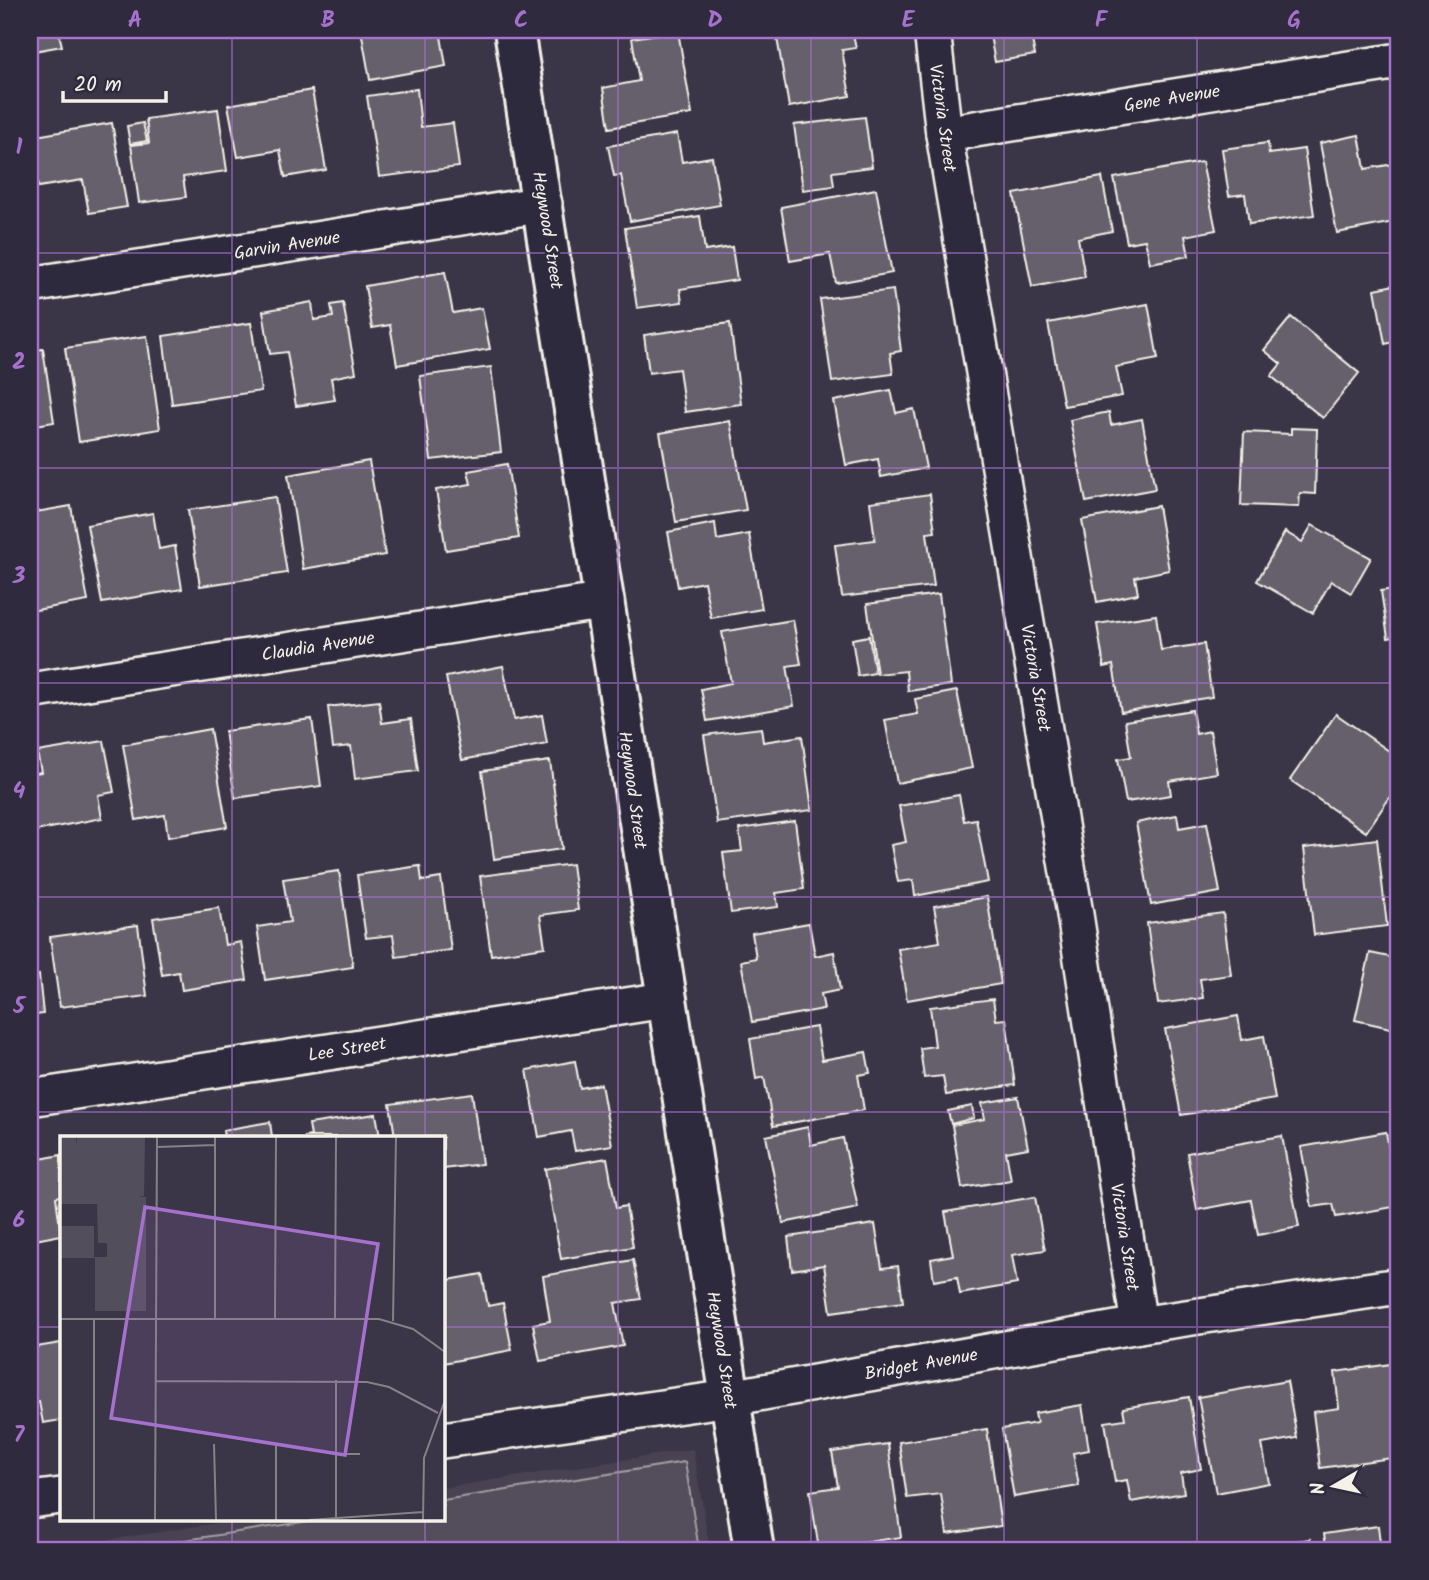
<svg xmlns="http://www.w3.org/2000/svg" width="1429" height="1580" viewBox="0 0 1429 1580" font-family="Kalam,sans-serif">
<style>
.built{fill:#484352}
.green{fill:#534e5c;stroke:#a4a0a2;stroke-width:2}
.building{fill:#65616c;stroke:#f4f1e8;stroke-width:2}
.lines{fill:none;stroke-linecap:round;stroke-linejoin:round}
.street-casing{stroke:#f4f1e8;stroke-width:40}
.secondary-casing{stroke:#f4f1e8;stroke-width:44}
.street{stroke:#2f2a3d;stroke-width:35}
.secondary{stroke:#2f2a3d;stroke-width:38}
.grid{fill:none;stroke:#a571cd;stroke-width:2;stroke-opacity:0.55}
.labels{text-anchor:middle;stroke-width:5;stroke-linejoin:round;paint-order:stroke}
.street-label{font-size:18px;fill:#f4f1e8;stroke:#2f2a3d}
.inset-road{fill:none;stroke:#858187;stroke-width:2}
.view{fill:#a571cd;fill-opacity:0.15;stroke:#a571cd;stroke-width:3.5}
.inset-edge{fill:none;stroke:#f4f1e8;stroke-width:3.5}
.neatline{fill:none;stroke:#a571cd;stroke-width:2.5}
.grid-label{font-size:23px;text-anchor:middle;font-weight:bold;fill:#a571cd}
</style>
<rect width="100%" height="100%" fill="#3b3647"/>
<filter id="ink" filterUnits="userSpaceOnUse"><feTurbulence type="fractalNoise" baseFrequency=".0143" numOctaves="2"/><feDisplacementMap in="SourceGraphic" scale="14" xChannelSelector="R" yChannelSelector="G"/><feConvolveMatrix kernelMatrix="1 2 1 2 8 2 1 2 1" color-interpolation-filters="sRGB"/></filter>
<g filter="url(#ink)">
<!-- built -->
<polygon class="built" points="693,1449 710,1550 42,1550 244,1519 443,1519 443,1488"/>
<!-- green -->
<polygon class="green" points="685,1462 699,1550 120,1550 322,1519 443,1519 443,1500"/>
<!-- building -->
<g class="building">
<polygon points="30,30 83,30 59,34 62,46 34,51"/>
<polygon points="361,30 440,30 446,66 370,80"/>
<polygon points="789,30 852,30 856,48 842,50 850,96 789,107 776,32"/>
<polygon points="989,30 1030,30 1035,55 995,62"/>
<polygon points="1149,30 1195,30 1196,31 1150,37"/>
<polygon points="678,31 692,114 609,128 603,88 639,81 632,38"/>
<polygon points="417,89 421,127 453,123 459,167 379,177 367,96"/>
<polygon points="312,90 326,170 285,177 280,150 238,157 228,105"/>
<polygon points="218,109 227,171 183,177 186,197 139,203 131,145 149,143 146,119"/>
<polygon points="865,117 872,167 832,172 834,186 803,190 794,125"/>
<polygon points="112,123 127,207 89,213 83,180 38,187 30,137"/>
<polygon points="143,123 147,141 130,144 127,126"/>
<polygon points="677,134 682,162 712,157 720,205 630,221 621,175 614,176 608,146"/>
<polygon points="1359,135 1365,169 1399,163 1399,221 1337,233 1320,143"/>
<polygon points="1268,143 1269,154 1304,149 1314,215 1249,224 1245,194 1229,196 1222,149"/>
<polygon points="1202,162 1216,230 1185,236 1189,256 1150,263 1145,240 1127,243 1114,178"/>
<polygon points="1102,177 1112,231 1078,238 1085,277 1032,287 1014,194"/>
<polygon points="876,189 892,273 836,283 830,254 790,261 781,207"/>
<polygon points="700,216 705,251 732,247 737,280 680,289 682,302 637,308 625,228"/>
<polygon points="445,272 453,313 482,308 490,349 397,365 390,325 372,328 365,286"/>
<polygon points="1399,284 1399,345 1398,341 1385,344 1375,289"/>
<polygon points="893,290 901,351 890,353 893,374 832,382 820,299"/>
<polygon points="312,302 314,320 333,317 331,305 343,303 356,373 331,378 335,400 296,406 287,352 270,354 263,311"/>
<polygon points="1148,304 1158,359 1116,367 1122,396 1064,406 1048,323"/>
<polygon points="1291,317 1359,373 1323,418 1271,376 1281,364 1264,350"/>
<polygon points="251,323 261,391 172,404 163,336"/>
<polygon points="730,323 741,404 685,412 679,369 649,373 644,335"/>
<polygon points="147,336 160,429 79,442 65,348"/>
<polygon points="43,349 54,422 30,426 30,351"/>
<polygon points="491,367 501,452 431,460 420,376"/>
<polygon points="891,390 896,413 914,409 926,468 881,477 878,459 846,465 834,401"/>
<polygon points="1109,412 1111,425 1142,419 1155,489 1086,502 1070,420"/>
<polygon points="730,421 746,510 676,522 660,433"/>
<polygon points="1291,428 1317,429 1315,494 1300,493 1299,507 1241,505 1244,432 1291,434"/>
<polygon points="369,461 385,555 303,569 288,475"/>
<polygon points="507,464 519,538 446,550 436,490 471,484 468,471"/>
<polygon points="930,494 935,532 927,533 934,586 842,597 835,545 875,540 870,502"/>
<polygon points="275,497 287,573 200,586 188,510"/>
<polygon points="71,506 88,601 30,611 30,513"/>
<polygon points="1158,506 1169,570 1135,577 1138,594 1097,602 1082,520"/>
<polygon points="153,513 159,549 175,546 182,589 102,603 87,525"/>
<polygon points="715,523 717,540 749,534 762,609 711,618 704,582 678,587 668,532"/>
<polygon points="1312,525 1371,558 1351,593 1331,581 1313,613 1257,581 1285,532 1302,542"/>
<polygon points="1399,588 1399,636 1388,638 1381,591"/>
<polygon points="939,594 951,685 908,691 906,671 877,674 867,604"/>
<polygon points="1156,615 1161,650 1204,644 1212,697 1121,712 1113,665 1104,667 1097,624"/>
<polygon points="793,620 801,664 787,666 794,706 707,721 701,689 731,683 722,632"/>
<polygon points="869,636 875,673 858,676 852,639"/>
<polygon points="503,666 514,720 542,715 547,744 462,760 446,677"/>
<polygon points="957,691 972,768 897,783 885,720 918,714 915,699"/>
<polygon points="379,701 382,723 411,719 418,771 355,779 351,746 333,748 328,707"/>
<polygon points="1192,710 1196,734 1210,731 1217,773 1169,781 1171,795 1126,802 1118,759 1131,757 1125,721"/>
<polygon points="1336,714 1399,758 1399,784 1366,832 1290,780"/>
<polygon points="312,719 321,786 235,798 225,731"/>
<polygon points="761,728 763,742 802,736 812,810 717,823 704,735"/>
<polygon points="210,729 227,827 168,837 165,815 136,820 123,745"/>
<polygon points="104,741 114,792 98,795 102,818 35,831 30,802 30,774 41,772 37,752"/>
<polygon points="550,761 562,849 494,859 482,771"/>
<polygon points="959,795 964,821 976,819 988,882 915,896 913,880 898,882 891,845 906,842 899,806"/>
<polygon points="1177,815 1179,828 1207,823 1220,892 1151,905 1136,823"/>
<polygon points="795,821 804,889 776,893 778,907 731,913 723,853 742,851 739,829"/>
<polygon points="1377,839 1387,926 1314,935 1304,848"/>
<polygon points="572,864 578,910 540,915 545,947 491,955 480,876"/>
<polygon points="420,866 422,881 441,878 451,950 396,957 393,935 366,938 357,875"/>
<polygon points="339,871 353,967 265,980 257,927 290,922 283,879"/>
<polygon points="987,897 1001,984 907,1000 898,949 940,942 934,906"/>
<polygon points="219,908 225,945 241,942 247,980 182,990 179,972 162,975 153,918"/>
<polygon points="1223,913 1231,975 1200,979 1203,998 1158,1004 1147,923"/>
<polygon points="809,923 815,956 834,952 840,990 821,994 824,1009 752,1022 741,961 756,958 752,933"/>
<polygon points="138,925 147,996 60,1007 50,937"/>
<polygon points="1370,953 1399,959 1399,1030 1355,1020"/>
<polygon points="39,975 43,1014 30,1016 30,977"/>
<polygon points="993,999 996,1020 1006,1019 1015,1085 946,1095 943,1076 924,1078 920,1048 935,1046 930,1007"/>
<polygon points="1238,1016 1242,1040 1264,1036 1275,1099 1181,1115 1165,1029"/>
<polygon points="816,1027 822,1060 866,1052 870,1073 858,1075 864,1110 773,1126 764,1077 756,1079 750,1039"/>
<polygon points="575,1061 580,1088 601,1084 612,1145 575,1151 571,1131 539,1137 527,1070"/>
<polygon points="472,1093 482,1164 443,1169 443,1137 395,1137 390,1104"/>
<polygon points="1018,1097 1028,1148 1006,1152 1011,1180 962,1188 952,1125 985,1119 982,1103"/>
<polygon points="972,1106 974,1118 951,1124 948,1111"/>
<polygon points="376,1114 380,1137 304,1137 311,1136 309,1124"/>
<polygon points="270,1122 272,1137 224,1137 223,1130"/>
<polygon points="808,1127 811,1145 843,1138 858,1208 783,1223 766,1136"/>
<polygon points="1386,1132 1399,1206 1336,1217 1333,1204 1312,1207 1301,1147"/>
<polygon points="1282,1136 1299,1227 1258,1235 1251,1200 1197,1210 1187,1153"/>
<polygon points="61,1155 61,1196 56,1197 61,1235 30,1241 30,1161"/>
<polygon points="607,1158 616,1208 626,1206 633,1247 561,1259 545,1169"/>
<polygon points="1035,1197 1045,1250 1012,1255 1017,1284 960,1294 957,1277 934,1281 931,1259 953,1255 945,1212"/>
<polygon points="875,1224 882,1268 898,1266 903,1302 831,1312 824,1265 792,1270 788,1237"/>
<polygon points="633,1260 641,1299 615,1303 623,1346 540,1361 533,1324 550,1321 543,1276"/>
<polygon points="482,1274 488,1306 503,1303 512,1350 443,1363 443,1281"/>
<polygon points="61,1343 61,1420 43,1423 39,1402 30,1404 30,1348"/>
<polygon points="1391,1364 1399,1429 1399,1457 1320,1468 1313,1412 1339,1408 1335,1372"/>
<polygon points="1287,1381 1297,1438 1262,1444 1269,1483 1216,1493 1198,1397"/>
<polygon points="1189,1397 1201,1469 1181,1473 1184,1493 1131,1502 1127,1480 1115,1482 1105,1422 1125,1419 1123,1408"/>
<polygon points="1082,1405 1089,1450 1073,1453 1079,1486 1014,1497 1002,1429 1037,1423 1035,1413"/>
<polygon points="987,1429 1001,1526 947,1534 941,1494 907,1498 899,1442"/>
<polygon points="888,1444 901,1537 841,1546 842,1550 819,1550 810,1491 838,1487 832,1452"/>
<polygon points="1378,1526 1381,1550 1327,1550 1324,1534"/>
<polygon points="1310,1539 1312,1550 1245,1550"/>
</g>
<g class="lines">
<defs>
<g id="street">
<polyline points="932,30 944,134 1074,908 1139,1325"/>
<polyline points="944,134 1399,61"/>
<polyline points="30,285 544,204"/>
<polyline points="30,691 606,601"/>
<polyline points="30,1098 665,1000"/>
<polyline points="443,1440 730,1398 1139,1325 1399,1286"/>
<polyline points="30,1500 61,1496"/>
</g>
<polyline id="secondary" points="514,30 754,1550"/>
</defs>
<!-- street casing -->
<use href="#street" class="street-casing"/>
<!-- secondary casing -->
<use href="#secondary" class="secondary-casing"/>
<!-- street -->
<use href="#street" class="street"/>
<!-- secondary -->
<use href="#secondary" class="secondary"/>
</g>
</g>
<!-- grid -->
<path class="grid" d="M232 30V1137M425 30V1137M618 30V1550M811 30V1550M1004 30V1550M1197 30V1550M30 253H1399M30 468H1399M30 683H1399M30 897H1399M30 1112H1399M30 1327H61M443 1327H1399M232 1519V1550M425 1519V1550"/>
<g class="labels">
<!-- street labels -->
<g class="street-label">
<text transform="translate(1172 98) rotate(-9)" y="6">Gene Avenue</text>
<text transform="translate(943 118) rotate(82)" y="6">Victoria Street</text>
<text transform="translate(548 230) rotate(81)" y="6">Heywood Street</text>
<text transform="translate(287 245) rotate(-9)" y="6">Garvin Avenue</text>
<text transform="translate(318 646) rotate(-9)" y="6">Claudia Avenue</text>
<text transform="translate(1036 678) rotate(80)" y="6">Victoria Street</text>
<text transform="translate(633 790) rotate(82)" y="6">Heywood Street</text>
<text transform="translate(347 1049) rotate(-9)" y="6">Lee Street</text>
<text transform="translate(1125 1237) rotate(81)" y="6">Victoria Street</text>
<text transform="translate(722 1350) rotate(81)" y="6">Heywood Street</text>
<text transform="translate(921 1364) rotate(-10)" y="6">Bridget Avenue</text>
</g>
</g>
<!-- overview -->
<g transform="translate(60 1136)">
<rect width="385" height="385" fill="#3b3647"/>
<path d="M0 1H16L17 11V1H85L84 60 79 61H86V175H35V122H0V90H34V121H47V107H38L37 68H0Z" fill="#534e5c"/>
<path class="inset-road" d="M97 11 155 9M0 183H319L353 193 385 216M34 183V384M155 183V1M215 183 216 1M275 184 276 1M333 185 336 1M96 245 307 246 329 251 378 277M154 308 156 384M216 309V384M276 318H300M276 382V244M95 384 97 1M249 384 363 376M363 384 364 322 385 264"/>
<path class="view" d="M85 71 318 108 285 319 51 282Z"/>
<rect width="385" height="385" class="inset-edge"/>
</g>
<!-- margin -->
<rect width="1429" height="1580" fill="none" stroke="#2f2a3d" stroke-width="77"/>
<!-- north arrow -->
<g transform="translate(1334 1486) rotate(261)" stroke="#2f2a3d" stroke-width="5" paint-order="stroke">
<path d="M0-5L12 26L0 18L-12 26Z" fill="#f4f1e8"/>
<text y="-10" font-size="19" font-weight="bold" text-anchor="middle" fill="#f4f1e8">N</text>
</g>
<!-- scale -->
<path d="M63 91v10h103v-10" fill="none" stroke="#f4f1e8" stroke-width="3.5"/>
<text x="74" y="91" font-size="21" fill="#f4f1e8" stroke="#2f2a3d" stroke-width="5" paint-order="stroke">20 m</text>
<rect x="38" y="38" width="1352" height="1504" class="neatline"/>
<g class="grid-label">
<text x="135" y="27">A</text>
<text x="328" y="27">B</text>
<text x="521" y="27">C</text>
<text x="715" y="27">D</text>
<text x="908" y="27">E</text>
<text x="1101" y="27">F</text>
<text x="1294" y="27">G</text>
<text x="19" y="154">1</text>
<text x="19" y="369">2</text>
<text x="19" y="583">3</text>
<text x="19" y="798">4</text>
<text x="19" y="1013">5</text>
<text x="19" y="1227">6</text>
<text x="19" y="1442">7</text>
</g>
</svg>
